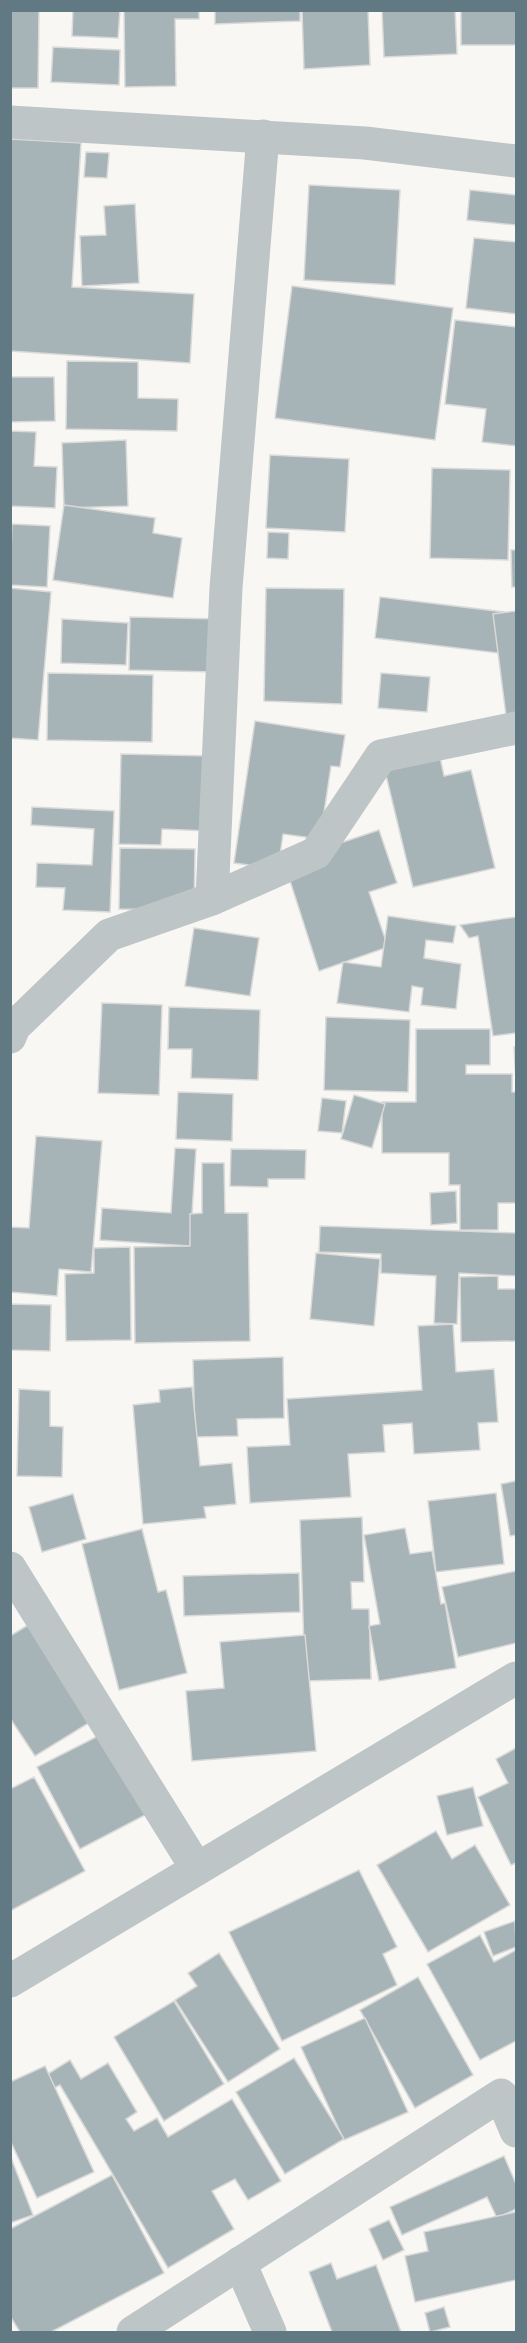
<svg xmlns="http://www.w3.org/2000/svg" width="527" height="2343" viewBox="0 0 527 2343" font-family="Ubuntu,sans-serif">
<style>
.building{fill:#a6b3b7;stroke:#d9d9d7;stroke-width:1.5}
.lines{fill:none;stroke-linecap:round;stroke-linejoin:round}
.minor{stroke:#bdc5c7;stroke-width:33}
</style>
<rect width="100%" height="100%" fill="#f8f7f4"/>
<!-- building -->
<g class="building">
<polygon points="10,10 39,10 38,88 10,88"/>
<polygon points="73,10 120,10 118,38 72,36"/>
<polygon points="124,10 199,10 199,19 175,19 176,86 125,87"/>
<polygon points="215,10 300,10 300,21 215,24"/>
<polygon points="302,10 368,10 370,65 304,69"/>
<polygon points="382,10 455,10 457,54 384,57"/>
<polygon points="516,10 516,45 461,45 461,11"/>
<polygon points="53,47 120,50 119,85 51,82"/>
<polygon points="10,139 81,143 72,287 194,294 190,363 10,351"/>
<polygon points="86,152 109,153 107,178 84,177"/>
<polygon points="309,185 400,190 395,285 304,280"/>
<polygon points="470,190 516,195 516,225 467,220"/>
<polygon points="135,204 139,283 82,286 80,236 106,235 104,206"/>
<polygon points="474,238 516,242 516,314 466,308"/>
<polygon points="292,286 453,308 435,440 275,418"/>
<polygon points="455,320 516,327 516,446 482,442 486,409 445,404"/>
<polygon points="67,361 138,362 138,398 178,399 177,431 66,429"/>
<polygon points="10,377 54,377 55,421 10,422"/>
<polygon points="10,431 36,432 34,466 57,467 55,508 10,506"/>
<polygon points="126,440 128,506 64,508 62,443"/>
<polygon points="270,455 349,459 345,532 266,528"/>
<polygon points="432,468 510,470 508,560 430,558"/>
<polygon points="64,505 155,518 153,533 182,538 173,598 53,580"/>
<polygon points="12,524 50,526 47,587 10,585"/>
<polygon points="268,532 289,533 288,559 267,558"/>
<polygon points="511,550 516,550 516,587 512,587"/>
<polygon points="10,588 51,592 38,740 10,738"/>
<polygon points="266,588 344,589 342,704 264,701"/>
<polygon points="380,597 504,612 498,653 375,638"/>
<polygon points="516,611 516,714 506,715 493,614"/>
<polygon points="130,617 218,619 216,672 129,670"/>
<polygon points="62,619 128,623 126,665 61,663"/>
<polygon points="48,673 153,675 152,742 47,740"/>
<polygon points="381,673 430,677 427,712 378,708"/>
<polygon points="255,721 345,735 340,767 331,766 320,839 283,834 278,869 234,863"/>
<polygon points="121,754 210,756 208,831 162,829 161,845 119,844"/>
<polygon points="440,757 444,776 471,770 495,868 413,887 385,771"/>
<polygon points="32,807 114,811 110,912 63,910 65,888 36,887 37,863 92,865 94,829 31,825"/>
<polygon points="379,830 397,883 369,892 388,947 319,971 284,862"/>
<polygon points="120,848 195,849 194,910 119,909"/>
<polygon points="388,916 456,926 453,943 426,940 424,958 461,964 456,1009 421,1005 423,988 412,986 409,1012 337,1003 343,962 381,967"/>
<polygon points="516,917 516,1033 493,1036 478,936 469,938 460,925"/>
<polygon points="194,928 259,938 250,996 185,986"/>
<polygon points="102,1003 162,1005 159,1095 98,1093"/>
<polygon points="169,1007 260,1010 258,1080 191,1078 192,1049 168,1049"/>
<polygon points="326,1017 410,1020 408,1092 324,1090"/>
<polygon points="416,1029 490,1029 490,1065 466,1065 466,1074 512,1074 512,1092 516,1092 516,1203 498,1203 498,1230 460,1230 460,1185 449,1185 449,1153 382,1153 382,1102 416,1102"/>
<polygon points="514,1047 516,1047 516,1082"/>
<polygon points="178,1092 233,1094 232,1141 176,1139"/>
<polygon points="354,1095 385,1104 372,1148 341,1139"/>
<polygon points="322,1098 346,1101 342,1133 318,1131"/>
<polygon points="36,1136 102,1141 91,1272 59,1269 57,1296 10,1292 10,1227 29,1228"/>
<polygon points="175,1148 196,1149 190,1246 100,1240 102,1208 171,1213"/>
<polygon points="231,1149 306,1150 305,1179 268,1179 268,1187 230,1186"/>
<polygon points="202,1163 224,1163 225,1213 248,1213 250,1341 135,1343 134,1247 190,1246 190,1214 202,1213"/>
<polygon points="456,1191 457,1223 431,1225 430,1193"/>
<polygon points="320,1226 516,1233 516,1276 459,1273 457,1324 434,1323 436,1276 381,1273 381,1254 319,1252"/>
<polygon points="130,1247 131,1340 66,1341 65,1274 94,1273 94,1248"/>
<polygon points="316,1253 380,1259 374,1326 310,1319"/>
<polygon points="498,1276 498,1289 516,1289 516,1341 461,1342 460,1277"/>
<polygon points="10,1304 51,1305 50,1351 10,1350"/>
<polygon points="453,1324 456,1372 494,1369 498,1422 478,1423 480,1450 414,1454 412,1423 383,1425 385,1452 348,1454 351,1497 250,1503 247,1447 290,1445 287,1399 422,1390 418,1326"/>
<polygon points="283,1357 284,1418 237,1419 238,1436 195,1437 193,1360"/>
<polygon points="192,1387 200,1466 232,1463 236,1504 204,1507 206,1518 143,1524 133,1405 160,1402 159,1390"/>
<polygon points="19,1389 50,1391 50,1426 63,1427 62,1477 17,1476"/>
<polygon points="516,1481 516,1535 510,1536 501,1484"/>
<polygon points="496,1493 504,1564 436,1572 428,1501"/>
<polygon points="73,1494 86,1539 42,1552 29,1507"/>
<polygon points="362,1517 364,1582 351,1582 352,1609 369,1609 371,1679 305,1681 300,1520"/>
<polygon points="405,1528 410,1554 432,1551 441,1604 445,1603 456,1668 379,1681 369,1626 380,1624 364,1535"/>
<polygon points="142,1529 158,1592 166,1590 187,1673 119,1690 82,1544"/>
<polygon points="516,1571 516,1643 458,1657 442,1587"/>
<polygon points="299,1573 300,1612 184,1616 183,1576"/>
<polygon points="38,1619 92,1721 35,1756 10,1718 10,1636"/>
<polygon points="305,1635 316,1751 192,1761 186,1691 224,1688 220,1642"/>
<polygon points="106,1732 149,1813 80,1849 37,1767"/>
<polygon points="516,1748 516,1863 511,1865 478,1797 508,1783 496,1759"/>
<polygon points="34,1777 85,1871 10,1911 10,1789"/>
<polygon points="473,1787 483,1826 447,1835 437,1796"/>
<polygon points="436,1831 452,1859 475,1845 510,1905 428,1952 377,1865"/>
<polygon points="359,1870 397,1947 383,1954 397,1985 282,2041 229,1932"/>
<polygon points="515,1921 516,1947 493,1956 484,1932"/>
<polygon points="480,1935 494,1962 516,1950 516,2041 480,2060 427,1964"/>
<polygon points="219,1953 280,2049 228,2082 175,2000 197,1986 188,1973"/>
<polygon points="418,1977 473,2075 415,2108 360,2010"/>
<polygon points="174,2001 224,2084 164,2121 114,2037"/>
<polygon points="365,2018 408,2112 344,2140 301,2047"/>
<polygon points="294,2058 344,2139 285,2174 236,2092"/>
<polygon points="70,2060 81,2079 108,2063 137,2112 126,2119 134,2131 157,2118 168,2137 232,2099 281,2181 248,2200 235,2179 212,2191 234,2229 168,2268 60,2085 54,2088 46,2075"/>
<polygon points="45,2066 94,2172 37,2198 10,2140 10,2082"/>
<polygon points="10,2155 33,2215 10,2223"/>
<polygon points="504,2156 516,2184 516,2209 497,2218 487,2197 402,2235 390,2207"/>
<polygon points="112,2175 164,2273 51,2332 20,2332 10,2316 10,2229"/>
<polygon points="516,2212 516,2280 415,2302 405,2256 428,2251 424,2232"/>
<polygon points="389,2220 404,2250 383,2260 369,2229"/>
<polygon points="331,2263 337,2279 376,2265 401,2332 332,2332 309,2272"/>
<polygon points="444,2307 450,2327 430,2332 425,2313"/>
</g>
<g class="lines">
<!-- minor -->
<g class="minor">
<polyline points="10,122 365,143 516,161"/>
<polyline points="263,136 226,588 212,899 316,853 381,756 516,728"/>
<polyline points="10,1037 14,1027 109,935 212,899"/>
<polyline points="10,1568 197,1869"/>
<polyline points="10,1981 516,1678"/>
<polyline points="240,2263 270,2332"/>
<polyline points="133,2332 501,2095 516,2131"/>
</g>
</g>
<!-- border -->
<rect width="527" height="2343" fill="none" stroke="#607982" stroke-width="24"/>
</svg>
